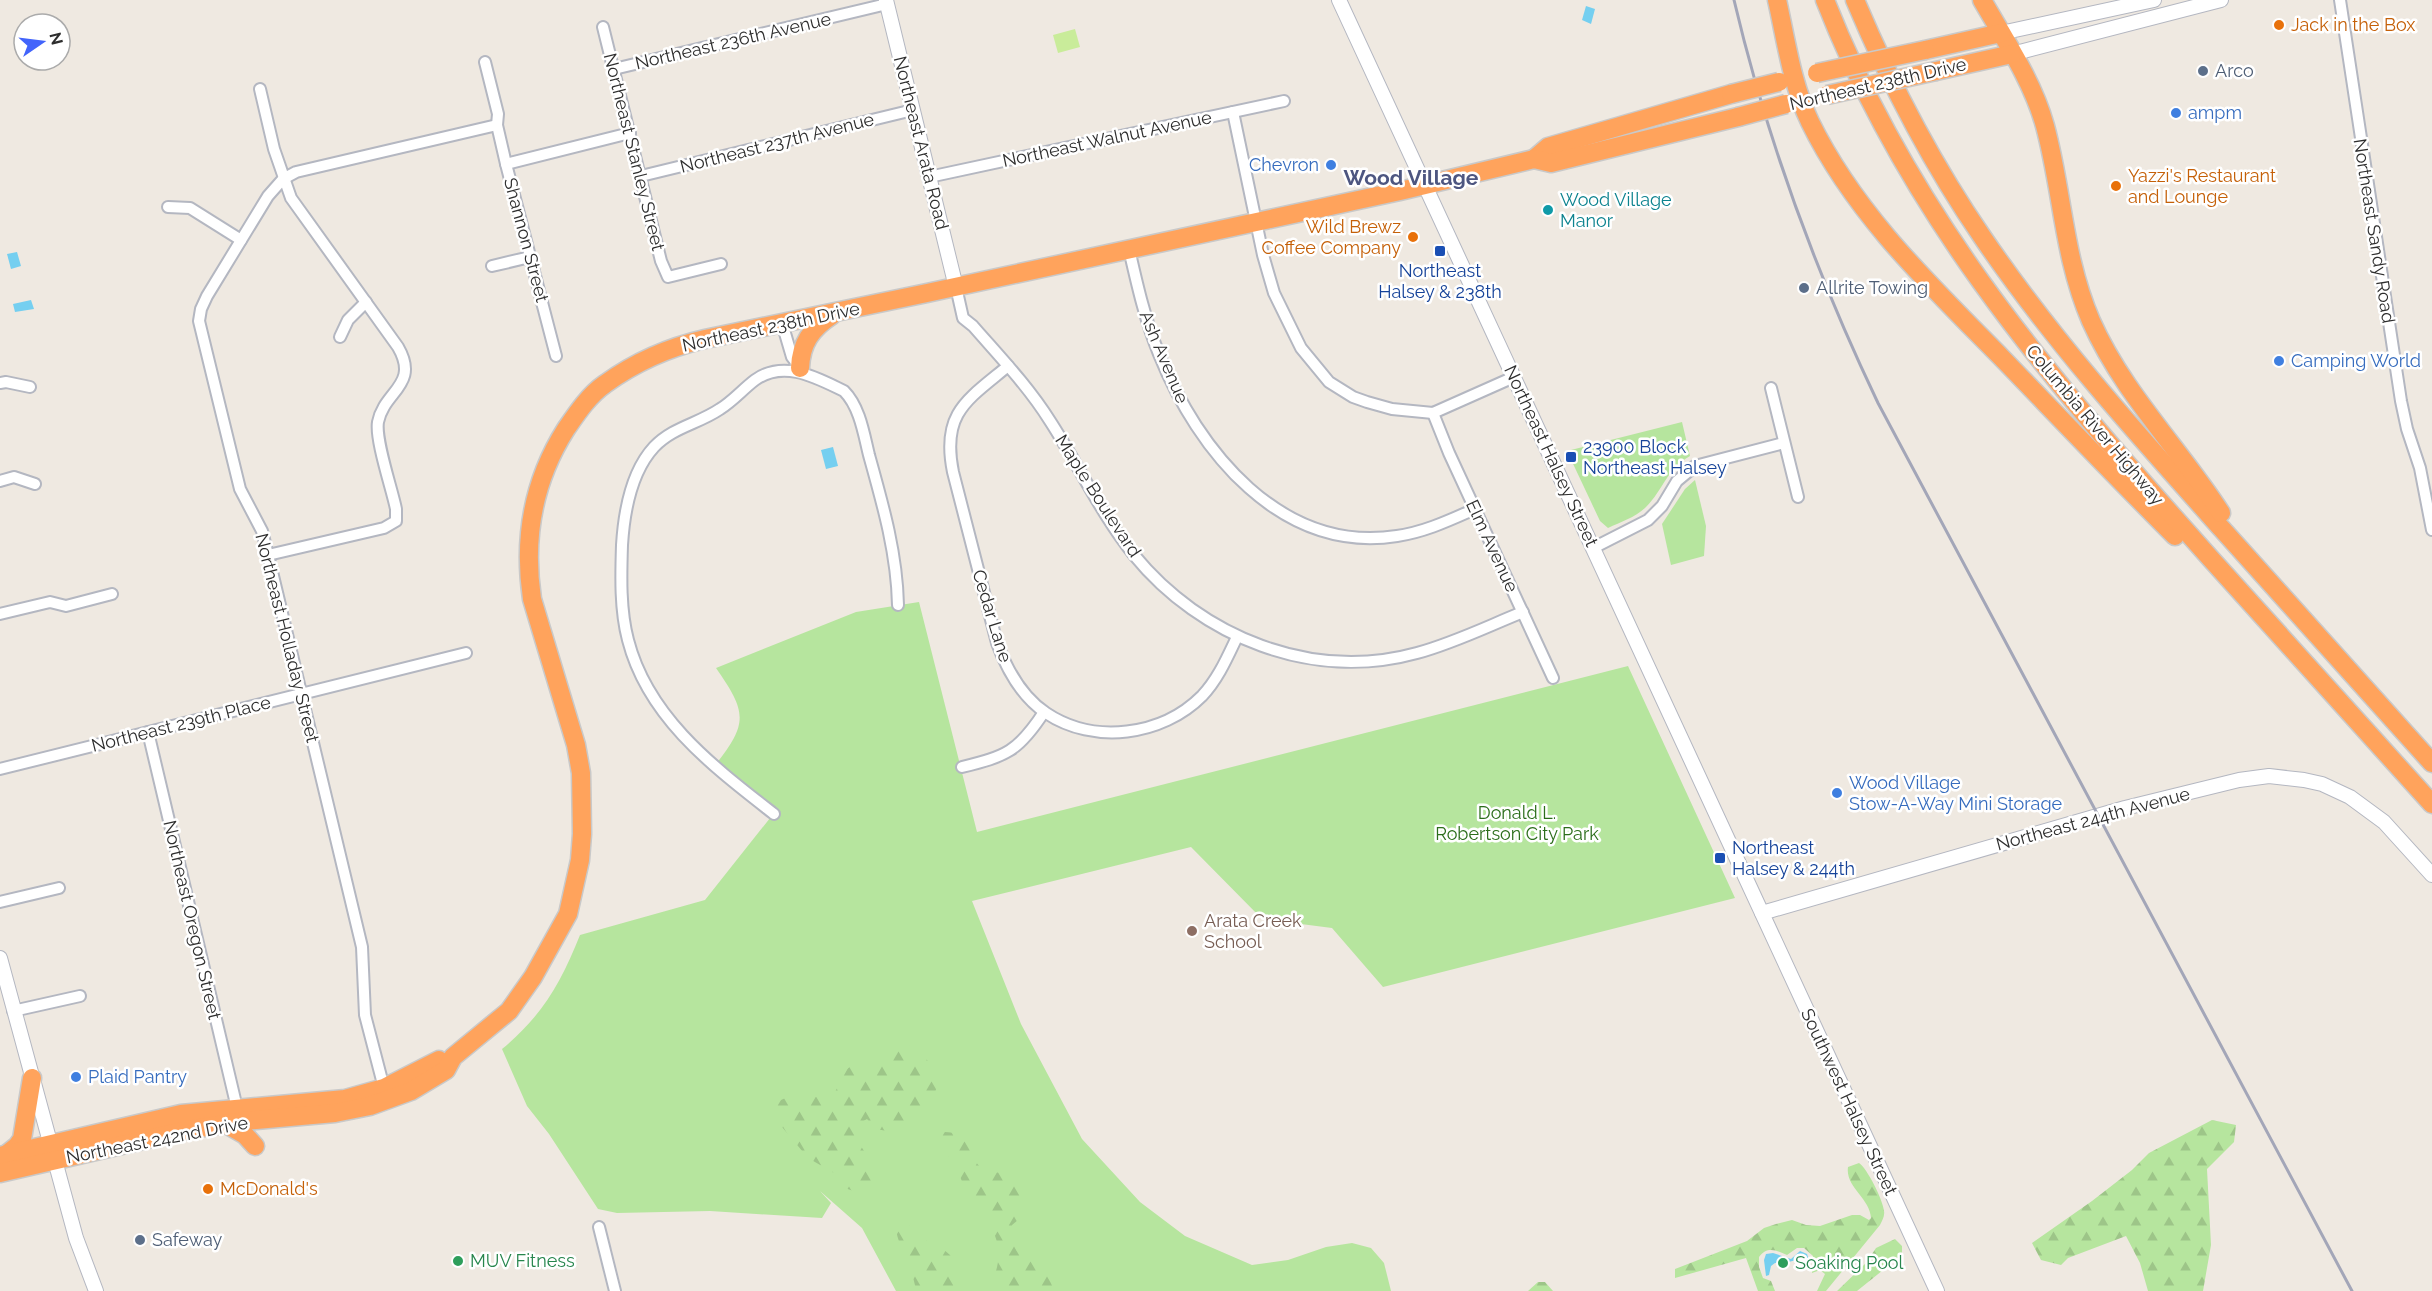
<svg xmlns="http://www.w3.org/2000/svg" width="2432" height="1291" viewBox="0 0 2432 1291" font-family="Raleway,sans-serif">
<style>
.grass{fill:#b6e59e}
.forest{fill:url(#forest-firs)}
.pitch{fill:#c9ec9a}
.water{fill:#75cff0}
.lines{fill:none;stroke-linecap:round;stroke-linejoin:round}
.street-casing{stroke:#b4b7c1;stroke-width:14}
.secondary-casing{stroke:#b4b7c1;stroke-width:16}
.highway-casing{stroke:#c9c9c9;stroke-width:21}
.street{stroke:#fff;stroke-width:10}
.secondary{stroke:#fff;stroke-width:14}
.highway{stroke:#ffa35c;stroke-width:18}
.rail{stroke:#a3a6b8;stroke-width:3}
.highway-bridge-casing{stroke:#c9c9c9;stroke-width:21;stroke-linecap:butt}
.highway-bridge{stroke:#ffa35c;stroke-width:18}
.food-dot{fill:#e8710a;stroke:#fff;stroke-width:2}
.service-dot{fill:#5c6f8a;stroke:#fff;stroke-width:2}
.shop-dot{fill:#3f7fe0;stroke:#fff;stroke-width:2}
.culture-dot{fill:#0f9aa8;stroke:#fff;stroke-width:2}
.transit-dot{fill:#1a4fb4;stroke:#fff;stroke-width:2}
.education-dot{fill:#8d6e63;stroke:#fff;stroke-width:2}
.leisure-dot{fill:#2e9e5b;stroke:#fff;stroke-width:2}
.labels{text-anchor:middle;stroke-width:5;stroke-linejoin:round;paint-order:stroke}
.food-label{font-size:18px;fill:#c56008;stroke:#fff;text-anchor:start}
.street-label{font-size:18px;fill:#2e2e2e;stroke:#fff}
.service-label{font-size:18px;fill:#4e5e75;stroke:#fff;text-anchor:start}
.shop-label{font-size:18px;fill:#366cbe;stroke:#fff;text-anchor:start}
.culture-label{font-size:18px;fill:#0d838f;stroke:#fff;text-anchor:start}
.transit-label{font-size:18px;fill:#164399;stroke:#fff;text-anchor:start}
.park-label{font-size:18px;fill:#2c6e1b;stroke:#fff}
.education-label{font-size:18px;fill:#785e54;stroke:#fff;text-anchor:start}
.leisure-label{font-size:18px;fill:#27864d;stroke:#fff;text-anchor:start}
.quarter-label{font-size:21px;font-weight:bold;fill:#4d5680;stroke:#fff}
</style>
<defs>
<pattern id="forest-firs" width="22" height="20" patternUnits="userSpaceOnUse" patternTransform="scale(1.5)"><rect width="22" height="20" fill="#b6e59e"/><path d="M5 1l3.5 6h-7zM16 11l3.5 6h-7z" fill="#9dc588"/></pattern>
</defs>
<rect width="100%" height="100%" fill="#efe9e1"/>
<!-- grass -->
<g class="grass">
<path d="M1682 422 1690 456C1665 471 1664 489 1646 507 1636 517 1621 522 1608 528L1600 521 1567 451Z"/>
<polygon points="1695,480 1706,526 1704,556 1671,565 1662,524 1685,489"/>
<path d="M919 602 977 832 1628 666 1735 898 1383 987 1332 928 1262 919 1191 847 972 901 1021 1024 1082 1139 1140 1202 1185 1236 1252 1265 1288 1260 1326 1247 1352 1243 1371 1248 1384 1263 1391 1291H896L862 1228 820 1191 831 1203 822 1218 710 1211 617 1213 598 1209 549 1134 527 1106 502 1049C542 1016 561 983 580 935L705 900 774 813 716 764C750 722 745 710 716 668L856 612Z"/>
</g>
<!-- forest -->
<g class="forest">
<path d="M898 1042C921 1045 946 1075 933 1098 929 1105 895 1128 887 1131L876 1129 867 1119 858 1124C853 1143 866 1149 871 1164 874 1170 872 1177 871 1183L863 1191 856 1192 845 1188 834 1173 808 1158 772 1115 771 1108C791 1087 809 1101 833 1096L847 1069 854 1064 878 1061Z"/>
<polygon points="2212,1120 2236,1125 2234,1142 2207,1169 2211,1245 2203,1291 2148,1291 2140,1263 2126,1236 2068,1258 2061,1265 2041,1260 2032,1243 2092,1201 2132,1170 2149,1153"/>
<path d="M945 1132C979 1133 964 1161 987 1171 991 1173 997 1172 1001 1173 1007 1175 1013 1179 1019 1182L1022 1190 1024 1215 1012 1225 1010 1236 1017 1251C1040 1260 1049 1266 1053 1291H988C1011 1245 993 1229 967 1191 961 1182 959 1171 953 1162 947 1153 938 1147 934 1136Z"/>
<path d="M1859 1163C1867 1168 1883 1200 1884 1211 1885 1216 1882 1221 1880 1225L1826 1291H1817L1825 1274 1820 1270 1812 1273 1813 1256 1804 1248H1797L1787 1255C1776 1250 1767 1246 1759 1257V1267L1763 1278 1771 1281 1775 1291H1758L1746 1258 1675 1278V1269L1747 1241 1764 1228 1776 1224 1792 1220 1806 1225 1820 1226 1852 1215H1860L1869 1220 1871 1218C1870 1198 1845 1187 1848 1167Z"/>
<path d="M900 1220 906 1221 919 1237 943 1249 950 1255 964 1285 970 1291H916C913 1268 898 1248 895 1225Z"/>
<polygon points="1895,1239 1902,1246 1902,1252 1898,1258 1857,1291 1837,1291 1866,1263 1876,1248"/>
<polygon points="1538,1282 1545,1282 1553,1291 1528,1291"/>
</g>
<!-- pitch -->
<polygon class="pitch" points="1075,29 1080,47 1058,53 1053,35"/>
<!-- water -->
<g class="water">
<polygon points="1586,6 1595,9 1591,24 1582,20"/>
<polygon points="17,252 21,266 11,269 7,254"/>
<polygon points="31,300 34,309 15,312 13,304"/>
<polygon points="833,447 838,466 826,469 821,450"/>
<path d="M1800 1251 1807 1254 1809 1260C1798 1258 1787 1264 1775 1263L1771 1266 1769 1275 1766 1276 1764 1260 1766 1254 1773 1253 1791 1259Z"/>
</g>
<g class="lines">
<defs>
<g id="street">
<polyline points="2340,0 2401,401 2407,429 2420,468 2432,530"/>
<polyline points="603,27 661,261 668,277 721,264"/>
<polyline points="485,62 498,114 497,125 506,164 556,356"/>
<polyline points="614,69 887,4"/>
<path d="M260 89 274 149 291 198 398 347C420 385 384 391 378 422 375 440 392 489 396 509V521L384 528 268 555"/>
<polyline points="1233,112 1263,255 1274,293 1301,348 1329,382 1353,397 1367,402 1392,409 1433,413 1514,377"/>
<polyline points="506,164 630,133"/>
<polyline points="641,176 913,110"/>
<polyline points="929,177 1284,101"/>
<polyline points="168,207 190,208 241,240"/>
<path d="M1129 249C1137 284 1145 320 1159 354 1198 451 1281 554 1397 536 1425 532 1450 520 1475 509"/>
<polyline points="492,266 530,257"/>
<path d="M956 287 963 318 973 326C1000 357 1028 386 1050 421 1078 464 1101 514 1134 555 1201 637 1312 682 1417 653 1454 643 1488 626 1523 612"/>
<polyline points="782,323 792,357 799,366"/>
<polyline points="340,337 348,320 366,302"/>
<path d="M1008 366C967 400 941 413 953 472L997 643C1007 670 1022 697 1046 713 1094 745 1162 736 1202 696 1218 679 1227 658 1237 637"/>
<polyline points="0,383 6,382 30,387"/>
<polyline points="1771,388 1798,497"/>
<polyline points="1433,413 1449,453 1553,678"/>
<polyline points="0,481 14,477 35,484"/>
<polyline points="1593,548 1648,520 1662,506 1677,481 1695,466 1784,443"/>
<polyline points="0,614 50,602 66,606 112,594"/>
<polyline points="148,732 237,1108"/>
<path d="M962 767C1006 756 1018 752 1044 712"/>
<polyline points="0,769 466,653"/>
<path d="M774 814C714 767 648 718 628 640 620 610 621 576 622 545 624 513 631 472 654 447 673 427 698 424 720 409 733 401 743 389 755 380 784 359 817 378 844 391 860 407 864 435 869 455 883 505 897 554 898 605"/>
<polyline points="0,902 59,888"/>
<polyline points="13,1011 80,996"/>
<polyline points="384,1088 365,1015 362,947 268,555 262,531 240,489 199,321 201,309 207,296 268,196 283,179 296,172 497,125"/>
<polyline points="599,1227 615,1291"/>
</g>
<g id="secondary">
<polyline points="886,0 956,287"/>
<polyline points="1339,0 1937,1291"/>
<polyline points="2001,33 2154,0"/>
<polyline points="2012,54 2221,0"/>
<polyline points="1762,913 2125,808 2239,780 2269,776 2304,780 2322,784 2350,797 2384,822 2432,875"/>
<polyline points="0,958 76,1238 96,1291"/>
</g>
<g id="highway">
<path d="M1777 0C1786 40 1792 85 1810 122 1855 214 1930 285 2001 357 2059 417 2116 477 2175 536"/>
<path d="M1825 0C1907 209 2039 366 2187 532 2268 623 2350 713 2432 804"/>
<path d="M1855 0C1890 83 1932 164 1983 238 2054 342 2138 435 2222 529 2292 607 2362 685 2432 763"/>
<path d="M1982 0C2005 40 2033 82 2045 126 2063 193 2063 256 2091 321 2123 393 2179 448 2221 513"/>
<polyline points="1925,50 2001,33"/>
<polyline points="1936,71 2012,54"/>
<polyline points="1534,159 1548,147 1731,94"/>
<path d="M800 368C801 343 811 329 832 315"/>
<polyline points="226,1124 245,1135 255,1146"/>
<polyline points="7,1154 17,1146 22,1139 32,1078"/>
<polyline points="0,1156 181,1114 345,1099 384,1088 439,1060"/>
<path d="M0 1173 187 1130 244 1121 335 1113 370 1106 411 1091 446 1070 453 1057 509 1011 533 977 568 914 580 860 582 834 581 773 576 745 532 599C523 538 533 481 566 429 577 413 589 395 605 384 634 363 670 347 705 339L927 293 1400 191 1534 159 1551 163 1738 117"/>
</g>
</defs>
<!-- street casing -->
<use href="#street" class="street-casing"/>
<!-- secondary casing -->
<use href="#secondary" class="secondary-casing"/>
<!-- highway casing -->
<use href="#highway" class="highway-casing"/>
<!-- street -->
<use href="#street" class="street"/>
<!-- secondary -->
<use href="#secondary" class="secondary"/>
<!-- highway -->
<use href="#highway" class="highway"/>
<!-- rail -->
<path class="rail" d="M1734 0C1767 140 1816 273 1878 403L2352 1291"/>
<defs>
<g id="highway-bridge">
<polyline points="1817,73 1925,50"/>
<polyline points="1731,94 1779,82"/>
<polyline points="1827,95 1936,71"/>
<polyline points="1738,117 1786,104"/>
</g>
</defs>
<!-- highway-bridge casing -->
<use href="#highway-bridge" class="highway-bridge-casing"/>
<!-- highway-bridge -->
<use href="#highway-bridge" class="highway-bridge"/>
</g>
<!-- markers -->
<g class="food-dot">
<circle cx="2279" cy="25" r="6"/>
<circle cx="2116" cy="186" r="6"/>
<circle cx="1413" cy="237" r="6"/>
<circle cx="208" cy="1189" r="6"/>
</g>
<g class="service-dot">
<circle cx="2203" cy="71" r="6"/>
<circle cx="1804" cy="288" r="6"/>
<circle cx="140" cy="1240" r="6"/>
</g>
<g class="shop-dot">
<circle cx="2176" cy="113" r="6"/>
<circle cx="1331" cy="165" r="6"/>
<circle cx="2279" cy="361" r="6"/>
<circle cx="1837" cy="793" r="6"/>
<circle cx="76" cy="1077" r="6"/>
</g>
<circle class="culture-dot" cx="1548" cy="210" r="6"/>
<g class="transit-dot">
<rect x="1434" y="245" width="12" height="12" rx="3"/>
<rect x="1565" y="451" width="12" height="12" rx="3"/>
<rect x="1714" y="852" width="12" height="12" rx="3"/>
</g>
<circle class="education-dot" cx="1192" cy="931" r="6"/>
<g class="leisure-dot">
<circle cx="458" cy="1261" r="6"/>
<circle cx="1783" cy="1263" r="6"/>
</g>
<g class="labels">
<!-- food labels -->
<g class="food-label">
<text x="2291" y="31">Jack in the Box</text>
<text x="2128" y="182">Yazzi's Restaurant<tspan x="2128" dy="21">and Lounge</tspan></text>
<text x="1401" y="233" text-anchor="end">Wild Brewz<tspan x="1401" dy="21">Coffee Company</tspan></text>
<text x="220" y="1195">McDonald's</text>
</g>
<!-- street labels -->
<g class="street-label">
<text transform="translate(733 41) rotate(-13)" y="6">Northeast 236th Avenue</text>
<text transform="translate(1878 84) rotate(-13)" y="6">Northeast 238th Drive</text>
<text transform="translate(1107 139) rotate(-12)" y="6">Northeast Walnut Avenue</text>
<text transform="translate(777 143) rotate(-14)" y="6">Northeast 237th Avenue</text>
<text transform="translate(921 143) rotate(76)" y="6">Northeast Arata Road</text>
<text transform="translate(634 152) rotate(76)" y="6">Northeast Stanley Street</text>
<text transform="translate(2374 231) rotate(81)" y="6">Northeast Sandy Road</text>
<text transform="translate(526 240) rotate(75)" y="6">Shannon Street</text>
<text transform="translate(771 327) rotate(-12)" y="6">Northeast 238th Drive</text>
<text transform="translate(1164 357) rotate(67)" y="6">Ash Avenue</text>
<text transform="translate(2095 425) rotate(50)" y="6">Columbia River Highway</text>
<text transform="translate(1551 456) rotate(65)" y="6">Northeast Halsey Street</text>
<text transform="translate(1098 496) rotate(57)" y="6">Maple Boulevard</text>
<text transform="translate(1492 546) rotate(65)" y="6">Elm Avenue</text>
<text transform="translate(992 616) rotate(73)" y="6">Cedar Lane</text>
<text transform="translate(287 638) rotate(76)" y="6">Northeast Holladay Street</text>
<text transform="translate(181 724) rotate(-14)" y="6">Northeast 239th Place</text>
<text transform="translate(2093 819) rotate(-15)" y="6">Northeast 244th Avenue</text>
<text transform="translate(192 920) rotate(77)" y="6">Northeast Oregon Street</text>
<text transform="translate(1849 1102) rotate(65)" y="6">Southwest Halsey Street</text>
<text transform="translate(157 1140) rotate(-11)" y="6">Northeast 242nd Drive</text>
</g>
<!-- service labels -->
<g class="service-label">
<text x="2215" y="77">Arco</text>
<text x="1816" y="294">Allrite Towing</text>
<text x="152" y="1246">Safeway</text>
</g>
<!-- shop labels -->
<g class="shop-label">
<text x="2188" y="119">ampm</text>
<text x="1319" y="171" text-anchor="end">Chevron</text>
<text x="2291" y="367">Camping World</text>
<text x="1849" y="789">Wood Village<tspan x="1849" dy="21">Stow-A-Way Mini Storage</tspan></text>
<text x="88" y="1083">Plaid Pantry</text>
</g>
<!-- culture labels -->
<g class="culture-label">
<text x="1560" y="206">Wood Village<tspan x="1560" dy="21">Manor</tspan></text>
</g>
<!-- transit labels -->
<g class="transit-label">
<text x="1440" y="277" text-anchor="middle">Northeast<tspan x="1440" dy="21">Halsey &amp; 238th</tspan></text>
<text x="1583" y="453">23900 Block<tspan x="1583" dy="21">Northeast Halsey</tspan></text>
<text x="1732" y="854">Northeast<tspan x="1732" dy="21">Halsey &amp; 244th</tspan></text>
</g>
<!-- park labels -->
<g class="park-label">
<text x="1517" y="819">Donald L.<tspan x="1517" dy="21">Robertson City Park</tspan></text>
</g>
<!-- education labels -->
<g class="education-label">
<text x="1204" y="927">Arata Creek<tspan x="1204" dy="21">School</tspan></text>
</g>
<!-- leisure labels -->
<g class="leisure-label">
<text x="470" y="1267">MUV Fitness</text>
<text x="1795" y="1269">Soaking Pool</text>
</g>
<!-- quarter labels -->
<g class="quarter-label">
<text x="1411" y="185">Wood Village</text>
</g>
</g>
<!-- north arrow -->
<g transform="translate(42 42) rotate(76)"><circle r="28" fill="#ffffff" stroke="#ababab" stroke-width="1.5"/>
<path d="M0-4.5L10 22L0 15L-10 22Z" fill="#4264fb"/>
<text y="-9" font-size="16" font-weight="bold" text-anchor="middle" fill="#2e2e2e">N</text>
</g>
</svg>
